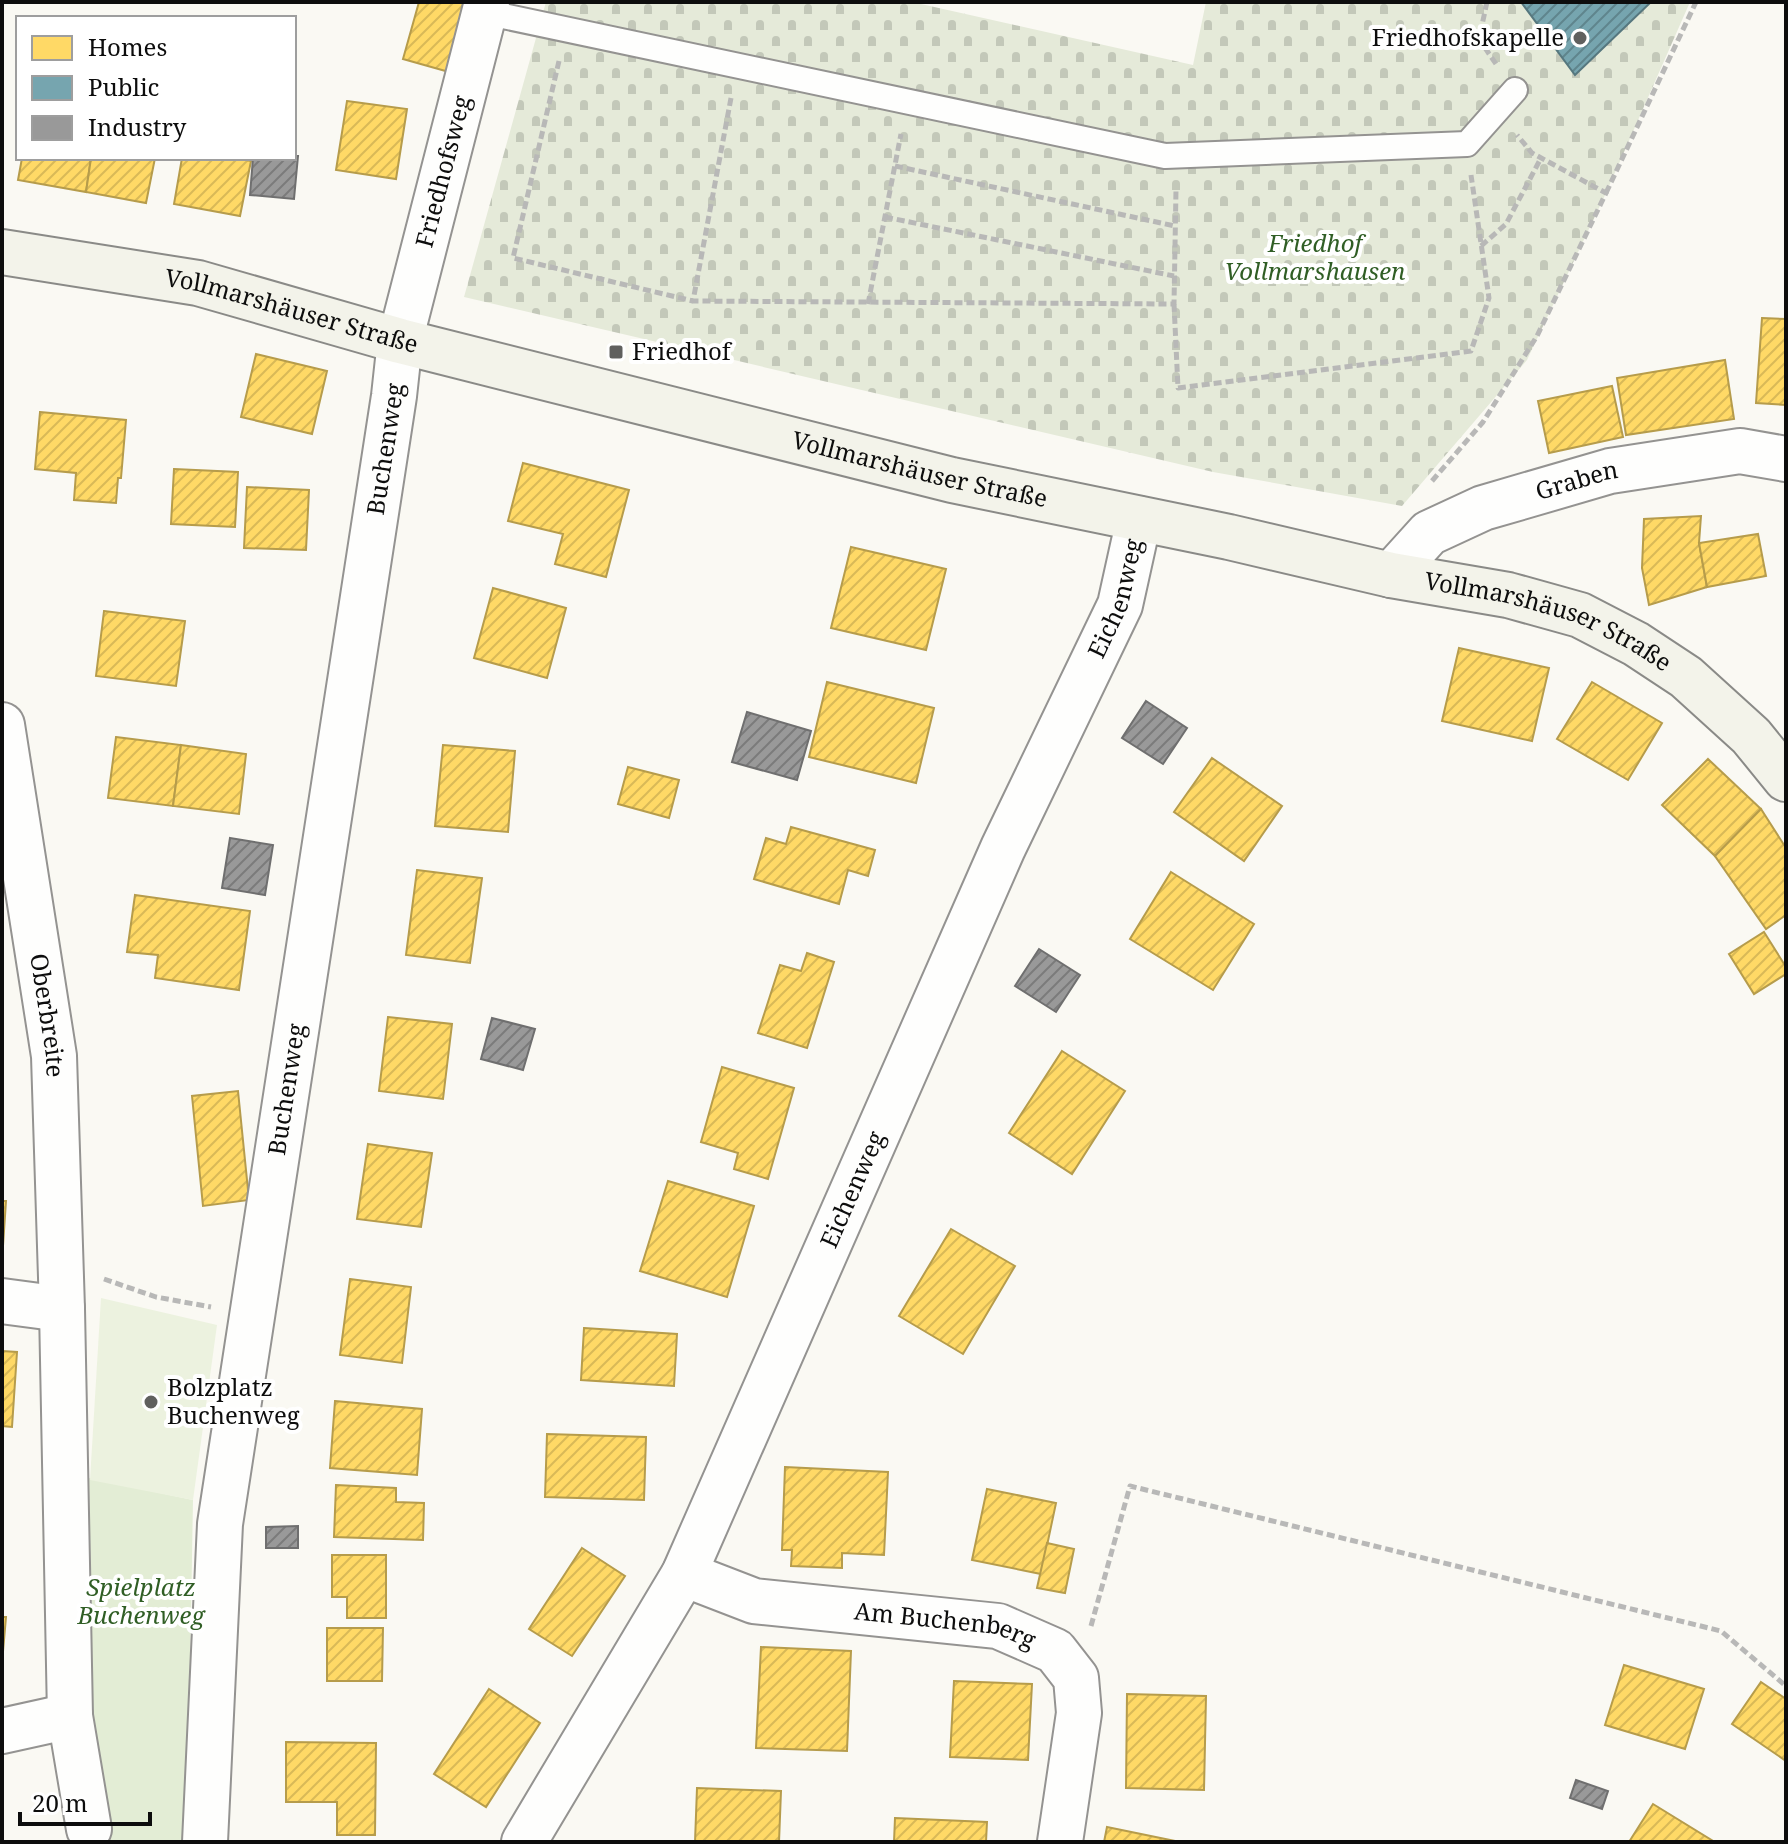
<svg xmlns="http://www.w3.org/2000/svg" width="1788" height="1844" viewBox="0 0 1788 1844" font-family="'Noto Serif',serif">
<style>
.cemetery{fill:url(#cemetery-stones)}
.park{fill:#e3edd5}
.pitch{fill:#ecf2df}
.homes{fill:url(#homes-hatch);stroke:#b69c4b;stroke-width:2}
.public{fill:url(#public-hatch);stroke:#56777e;stroke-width:2}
.industry{fill:url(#industry-hatch);stroke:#6f6f6f;stroke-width:2}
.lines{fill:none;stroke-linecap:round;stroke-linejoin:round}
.service-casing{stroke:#949391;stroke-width:28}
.minor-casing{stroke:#949391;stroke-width:48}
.secondary-casing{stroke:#8a8a87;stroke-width:48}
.path{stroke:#b8b8b7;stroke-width:5;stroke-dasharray:8 4;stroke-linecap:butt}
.service{stroke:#fefefd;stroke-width:24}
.minor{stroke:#fefefd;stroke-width:44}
.secondary{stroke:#f3f3ea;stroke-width:44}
.poi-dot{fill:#60605e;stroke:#fff;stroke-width:3}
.labels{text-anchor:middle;stroke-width:8;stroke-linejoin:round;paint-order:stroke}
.poi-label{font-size:24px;fill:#0d0d0d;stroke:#fff;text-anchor:start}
.street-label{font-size:24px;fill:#0d0d0d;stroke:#fff}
.park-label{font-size:24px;font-style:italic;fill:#305e25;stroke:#fff}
</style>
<defs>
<pattern id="cemetery-stones" width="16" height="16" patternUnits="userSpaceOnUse" patternTransform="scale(2)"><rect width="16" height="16" fill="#e5ead9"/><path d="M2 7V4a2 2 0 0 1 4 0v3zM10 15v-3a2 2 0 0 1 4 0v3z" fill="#c3c8b9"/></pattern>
<pattern id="homes-hatch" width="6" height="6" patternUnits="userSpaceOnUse" patternTransform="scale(2)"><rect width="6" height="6" fill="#ffd966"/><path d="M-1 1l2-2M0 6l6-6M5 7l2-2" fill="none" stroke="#d9b957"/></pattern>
<pattern id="public-hatch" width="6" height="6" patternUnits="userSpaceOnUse" patternTransform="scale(2)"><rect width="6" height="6" fill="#76a5af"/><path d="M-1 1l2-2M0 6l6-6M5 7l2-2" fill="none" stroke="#5f858d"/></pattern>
<pattern id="industry-hatch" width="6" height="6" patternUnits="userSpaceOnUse" patternTransform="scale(2)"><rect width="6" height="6" fill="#999"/><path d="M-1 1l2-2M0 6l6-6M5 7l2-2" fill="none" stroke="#7b7b7b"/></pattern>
</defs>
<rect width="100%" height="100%" fill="#faf9f3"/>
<!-- cemetery -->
<polygon class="cemetery" points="546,2 912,2 1193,65 1206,2 1690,2 1606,193 1527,360 1402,506 1213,472 464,297"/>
<!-- park -->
<polygon class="park" points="89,1478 193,1500 187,1842 101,1842 93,1704"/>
<!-- pitch -->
<polygon class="pitch" points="101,1298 217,1325 193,1500 90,1480"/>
<!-- homes -->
<g class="homes">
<polygon points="419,2 468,2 449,72 403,59"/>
<polygon points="347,101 407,109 396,179 336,170"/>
<polygon points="22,158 91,158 86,192 18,180"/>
<polygon points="91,158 155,158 146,203 86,192"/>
<polygon points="182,158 236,158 251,161 240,216 174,204"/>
<polygon points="1762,318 1786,319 1786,405 1756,403"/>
<polygon points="256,354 327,371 312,434 241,417"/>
<polygon points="1725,360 1734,419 1626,435 1617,378"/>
<polygon points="1612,386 1623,437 1549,453 1538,401"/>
<polygon points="40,412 126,420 121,478 118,478 116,503 74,500 76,473 35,469"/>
<polygon points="523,463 629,490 606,577 555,564 563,534 508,521"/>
<polygon points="174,469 238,472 235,527 171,524"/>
<polygon points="247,487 309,490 306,550 244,548"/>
<polygon points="1701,516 1699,543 1707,587 1649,605 1642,568 1644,519"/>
<polygon points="1758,534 1766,576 1707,587 1699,543"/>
<polygon points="851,547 946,569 926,650 831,628"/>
<polygon points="493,588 566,608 547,678 474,658"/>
<polygon points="104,611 185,621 176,686 96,676"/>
<polygon points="1459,648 1549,668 1532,741 1442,721"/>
<polygon points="827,682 934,708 916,783 809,757"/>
<polygon points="1592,682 1662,723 1628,780 1557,739"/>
<polygon points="116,737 181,745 173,806 108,798"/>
<polygon points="181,745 246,754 239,814 173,806"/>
<polygon points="443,745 515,751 508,832 435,826"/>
<polygon points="1212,758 1282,806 1244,861 1174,812"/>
<polygon points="1708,759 1761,809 1715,856 1662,805"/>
<polygon points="628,767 679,780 669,818 618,804"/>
<polygon points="1761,809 1786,848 1786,915 1766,929 1715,856"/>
<polygon points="791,827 875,850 868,876 848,870 839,904 754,879 766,838 786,844"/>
<polygon points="417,870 482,878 470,963 406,955"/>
<polygon points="1171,872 1254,924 1213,990 1130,939"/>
<polygon points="135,895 250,911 239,990 155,978 158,955 127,952"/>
<polygon points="1764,932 1786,967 1786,974 1754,994 1729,954"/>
<polygon points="807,953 834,962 807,1048 758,1033 780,965 801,971"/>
<polygon points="388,1017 452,1024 443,1099 379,1091"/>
<polygon points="1062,1051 1125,1091 1072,1174 1009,1133"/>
<polygon points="722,1067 794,1088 768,1179 734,1169 738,1153 701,1142"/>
<polygon points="238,1091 249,1200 203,1206 192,1096"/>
<polygon points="368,1144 432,1153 421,1227 357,1219"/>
<polygon points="668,1181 754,1206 727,1297 640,1271"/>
<polygon points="2,1201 6,1201 2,1261"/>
<polygon points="951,1229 1015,1266 963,1354 899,1316"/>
<polygon points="350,1279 411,1287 402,1363 340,1355"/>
<polygon points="584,1328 677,1334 674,1386 581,1380"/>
<polygon points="2,1351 17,1352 12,1427 2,1426"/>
<polygon points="335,1401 422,1409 417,1475 330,1468"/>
<polygon points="547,1434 646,1437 644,1500 545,1497"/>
<polygon points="785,1467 888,1472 884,1555 842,1553 842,1568 791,1566 792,1550 782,1550"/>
<polygon points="336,1485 396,1488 396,1502 424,1503 423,1540 334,1537"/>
<polygon points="987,1489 1056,1503 1041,1574 972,1560"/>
<polygon points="1047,1543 1074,1549 1065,1593 1037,1588"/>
<polygon points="582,1548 625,1576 572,1656 529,1629"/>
<polygon points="332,1555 386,1555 386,1618 347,1618 347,1597 332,1597"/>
<polygon points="2,1617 6,1617 2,1663"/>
<polygon points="327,1628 383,1628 382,1681 327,1681"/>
<polygon points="761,1647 851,1651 847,1751 756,1748"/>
<polygon points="1624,1665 1704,1689 1685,1749 1605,1725"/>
<polygon points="954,1681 1032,1684 1028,1760 950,1757"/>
<polygon points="1761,1682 1786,1699 1786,1761 1732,1724"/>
<polygon points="489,1689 540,1723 486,1807 434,1774"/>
<polygon points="1127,1694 1206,1696 1204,1790 1126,1788"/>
<polygon points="286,1742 376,1743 375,1835 337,1835 337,1802 286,1802"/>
<polygon points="697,1788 781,1791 779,1842 695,1842"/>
<polygon points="1653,1804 1713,1841 1712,1842 1629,1842"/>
<polygon points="895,1818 987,1822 986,1842 894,1842"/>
<polygon points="1107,1827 1180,1842 1104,1842"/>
</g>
<!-- public -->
<polygon class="public" points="1521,2 1651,2 1575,75"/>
<!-- industry -->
<g class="industry">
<polygon points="294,156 298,156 294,199 250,195 253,158 294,158"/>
<polygon points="1146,701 1187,728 1163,764 1122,738"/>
<polygon points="747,712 811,731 797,780 732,762"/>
<polygon points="230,838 273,845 265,895 222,888"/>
<polygon points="1039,949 1080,975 1056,1012 1015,986"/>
<polygon points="492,1018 535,1029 523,1070 481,1059"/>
<polygon points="298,1526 298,1548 266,1548 266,1527"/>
<polygon points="1576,1780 1608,1791 1602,1809 1570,1798"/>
</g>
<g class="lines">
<defs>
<polyline id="service" points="484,12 1165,156 1467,144 1515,90"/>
<g id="minor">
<path id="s1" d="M1391 575 1429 533 1483 508 1610 471 1740 451 1786 459"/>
<path id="s2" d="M2 725 54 1056 62 1309 70 1716 89 1829"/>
<polyline points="2,1301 62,1309"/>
<path id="s3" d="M684 1574 754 1601 998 1626 1055 1651 1076 1678 1079 1713 1060 1842"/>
<polyline points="2,1731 70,1716"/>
<path id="s4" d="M205 1842 220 1524 394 396 400 341 487 2"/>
<path id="s5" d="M524 1842 684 1574 1003 848 1120 605 1139 519"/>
</g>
<g id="secondary">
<path id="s6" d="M2 252 198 283 400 341 952 480 1229 537 1391 575 1508 595 1580 615 1636 644 1686 677 1751 736 1786 779"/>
</g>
</defs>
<!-- service casing -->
<use href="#service" class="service-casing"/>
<!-- minor casing -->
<use href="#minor" class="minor-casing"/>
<!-- secondary casing -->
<use href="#secondary" class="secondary-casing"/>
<!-- path -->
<g class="path">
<polyline points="1487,2 1479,39 1496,64"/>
<polyline points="559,61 513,258 693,301"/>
<polyline points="731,98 693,301 1174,304 1176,189"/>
<polyline points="895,166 1175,226"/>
<polyline points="1606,193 1696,2"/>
<polyline points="885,217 1174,276"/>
<polyline points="1481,246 1506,224 1541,158"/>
<polyline points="868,304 901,134"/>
<polyline points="1174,304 1178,388 1471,351 1489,298 1471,175"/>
<polyline points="1432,481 1483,422 1537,336 1606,193 1532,153 1517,135"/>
<polyline points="104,1279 156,1297 211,1307"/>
<polyline points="1091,1626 1130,1486 1721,1631 1786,1686"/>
</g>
<!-- service -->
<use href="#service" class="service"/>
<!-- minor -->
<use href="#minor" class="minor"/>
<!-- secondary -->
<use href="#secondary" class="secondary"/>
</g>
<!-- markers -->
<g class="poi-dot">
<circle cx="1580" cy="38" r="8"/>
<rect x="608" y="344" width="16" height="16" rx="4"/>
<circle cx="151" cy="1402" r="8"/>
</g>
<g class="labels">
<!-- poi labels -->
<g class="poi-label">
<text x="1564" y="46" text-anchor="end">Friedhofskapelle</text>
<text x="632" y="360">Friedhof</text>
<text x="167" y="1396">Bolzplatz<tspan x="167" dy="28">Buchenweg</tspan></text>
</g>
<!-- street labels -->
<g class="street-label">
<text dy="8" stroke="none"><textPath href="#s4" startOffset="1690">Friedhofsweg</textPath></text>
<text dy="8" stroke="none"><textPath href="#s6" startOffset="296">Vollmarshäuser Straße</textPath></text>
<text dy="8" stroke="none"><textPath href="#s4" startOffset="1406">Buchenweg</textPath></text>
<text dy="8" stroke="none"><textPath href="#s6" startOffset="944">Vollmarshäuser Straße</textPath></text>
<text dy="8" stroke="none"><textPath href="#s1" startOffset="214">Graben</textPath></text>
<text dy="8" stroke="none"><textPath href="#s5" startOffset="1380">Eichenweg</textPath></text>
<text dy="8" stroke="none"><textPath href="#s6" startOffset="1592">Vollmarshäuser Straße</textPath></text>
<text dy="8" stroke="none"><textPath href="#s2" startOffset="294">Oberbreite</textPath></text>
<text dy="8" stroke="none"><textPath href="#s4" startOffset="758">Buchenweg</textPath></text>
<text dy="8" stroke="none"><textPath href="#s5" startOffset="732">Eichenweg</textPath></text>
<text dy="8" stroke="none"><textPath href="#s3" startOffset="268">Am Buchenberg</textPath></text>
</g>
<!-- park labels -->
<g class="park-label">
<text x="1315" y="252">Friedhof<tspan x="1315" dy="28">Vollmarshausen</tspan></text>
<text x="141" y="1596">Spielplatz<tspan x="141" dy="28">Buchenweg</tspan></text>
</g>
</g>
<!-- border -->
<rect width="1788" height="1844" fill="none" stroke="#0d0d0d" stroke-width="8"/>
<!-- legend -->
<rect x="16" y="16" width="280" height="144" fill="#ffffff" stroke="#9e9e9e" stroke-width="2"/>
<rect x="32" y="36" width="40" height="24" fill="#ffd966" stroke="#9e9e9e" stroke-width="2"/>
<text x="88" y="56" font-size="24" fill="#0d0d0d">Homes</text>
<rect x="32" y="76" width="40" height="24" fill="#76a5af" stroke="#9e9e9e" stroke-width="2"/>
<text x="88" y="96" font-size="24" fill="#0d0d0d">Public</text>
<rect x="32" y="116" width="40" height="24" fill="#999999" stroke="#9e9e9e" stroke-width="2"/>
<text x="88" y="136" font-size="24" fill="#0d0d0d">Industry</text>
<!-- scale -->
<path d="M20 1812v12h130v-12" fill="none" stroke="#0d0d0d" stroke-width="4"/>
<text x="32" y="1812" font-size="24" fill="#0d0d0d" stroke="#ffffff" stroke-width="6" paint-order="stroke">20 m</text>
</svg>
